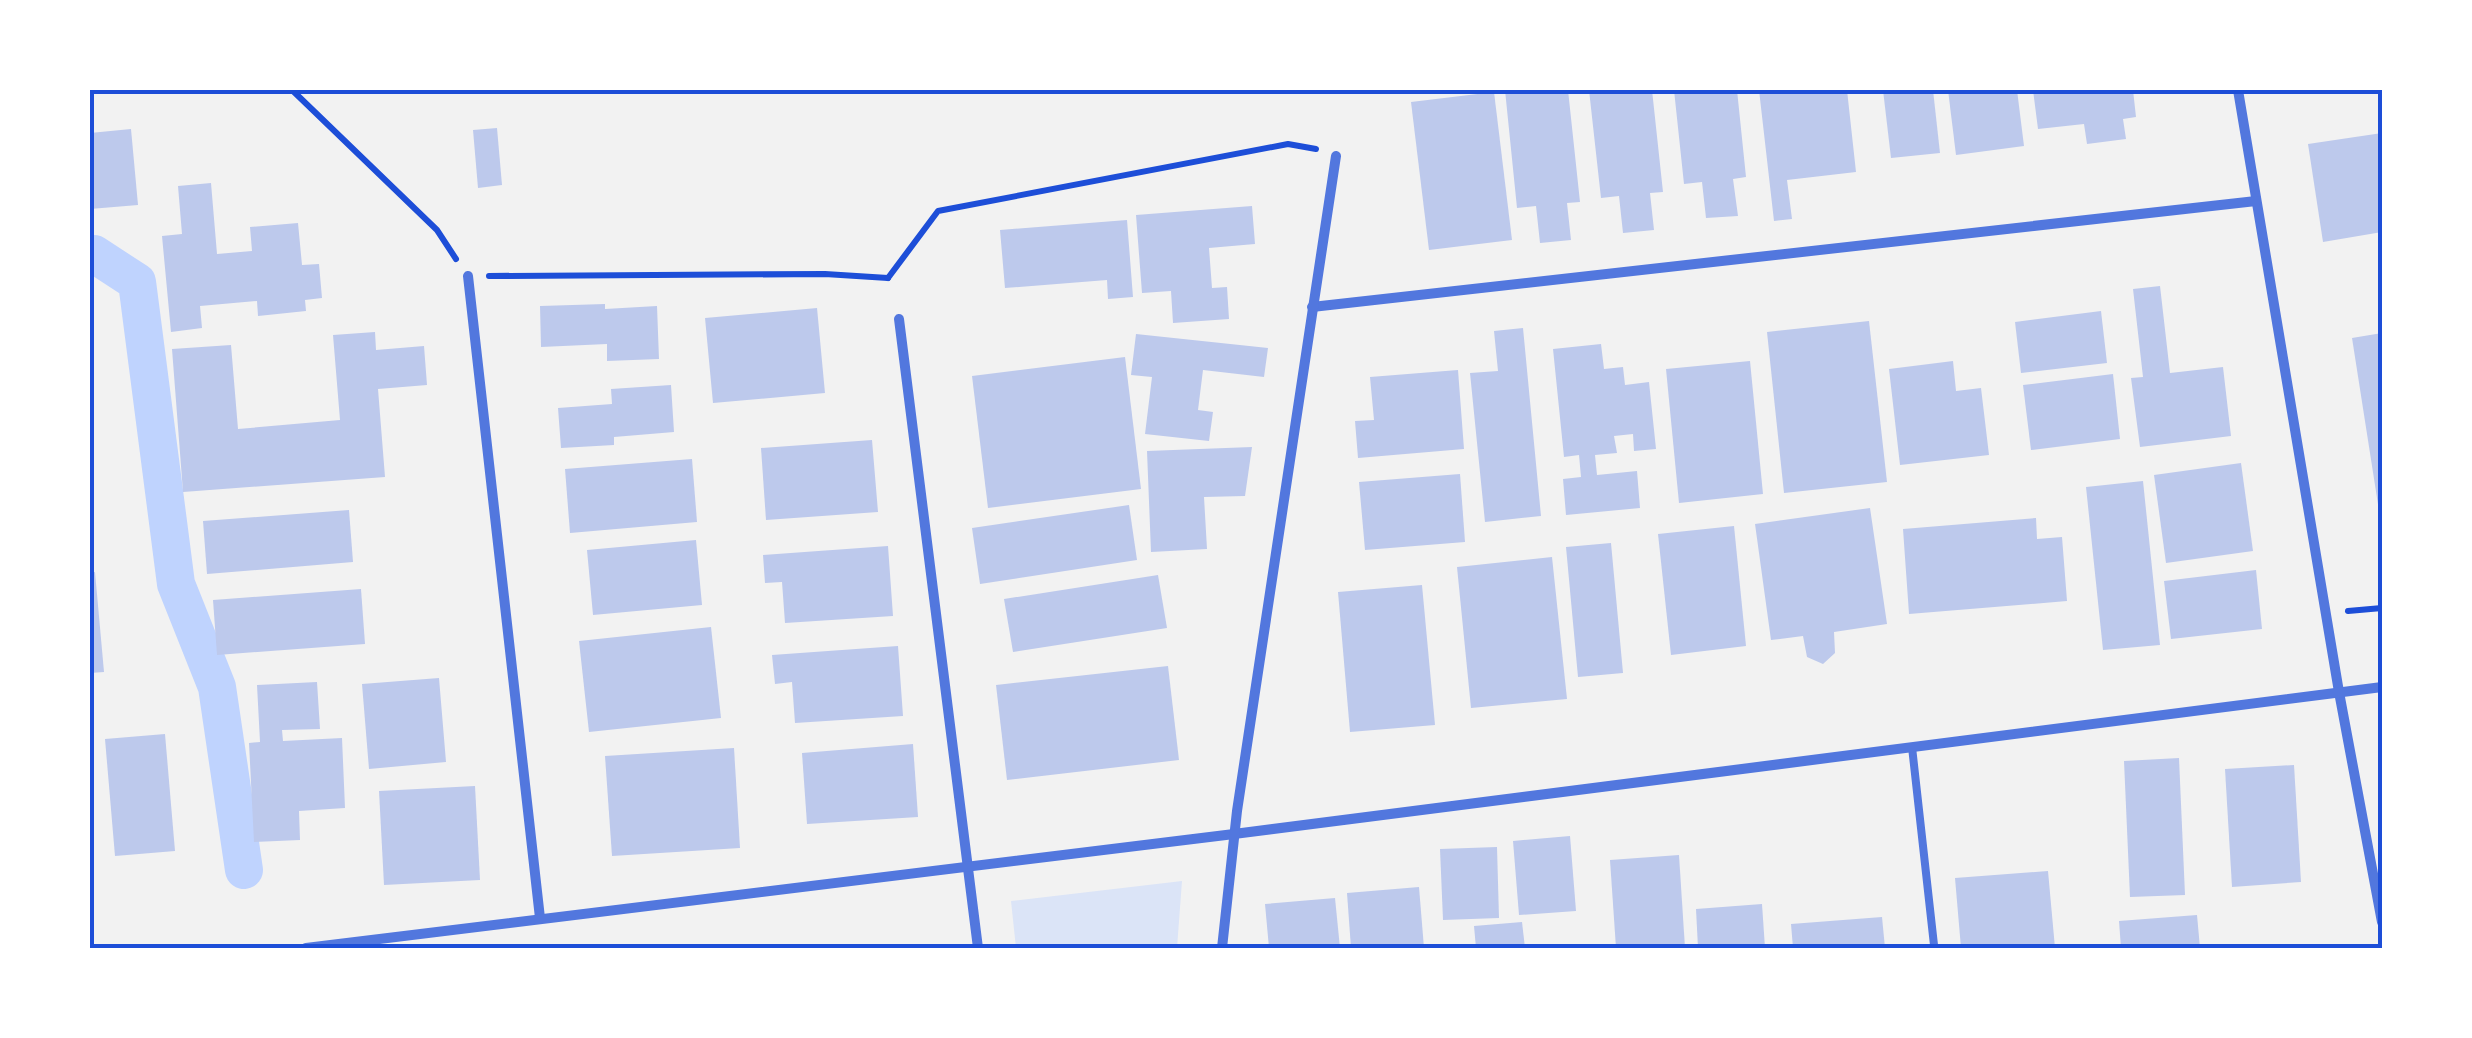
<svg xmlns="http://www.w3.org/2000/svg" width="2472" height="1038" viewBox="0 0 2472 1038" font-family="Georgia,serif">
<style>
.green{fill:#dbe4f7}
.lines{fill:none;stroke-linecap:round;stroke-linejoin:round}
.canal{stroke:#bfd3fe;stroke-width:38}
.building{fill:#bdc9ec}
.path{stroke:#1d4ed8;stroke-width:6}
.service{stroke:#5277de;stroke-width:8}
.minor{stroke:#5277de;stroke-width:10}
.neatline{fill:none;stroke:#1d4ed8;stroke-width:4}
</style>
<rect width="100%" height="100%" fill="#f2f2f2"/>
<!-- green -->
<polygon class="green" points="1182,881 1177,948 1016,948 1011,901"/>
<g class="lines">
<!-- canal -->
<polyline class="canal" points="94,254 137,282 176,584 217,687 244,870"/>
</g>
<!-- building -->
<g class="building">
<polygon points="1505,90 1568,90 1580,202 1567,203 1571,240 1540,243 1536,206 1517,208"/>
<polygon points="1589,90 1652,90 1663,192 1650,193 1654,230 1623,233 1619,196 1601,198"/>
<polygon points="1674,90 1737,90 1746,177 1733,179 1738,216 1706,218 1702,182 1684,184"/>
<polygon points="1759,90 1847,90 1856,172 1787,180 1792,219 1774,221"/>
<polygon points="1883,90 1933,90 1940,153 1891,158"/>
<polygon points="1948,90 2017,90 2024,146 1956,155"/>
<polygon points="2033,90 2133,90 2136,117 2123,119 2126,139 2087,144 2084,124 2038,129"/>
<polygon points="1494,92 1512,240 1429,250 1411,102"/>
<polygon points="497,128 502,185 478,188 473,130"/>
<polygon points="131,129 138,205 90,209 90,133"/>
<polygon points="2382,133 2382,232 2323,242 2308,144"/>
<polygon points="211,183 217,254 252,251 250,227 298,223 302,265 319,264 322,298 305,300 306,311 258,316 257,301 200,306 202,328 171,332 162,236 182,234 178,186"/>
<polygon points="1252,206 1255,244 1209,248 1212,288 1227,287 1229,319 1173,323 1171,291 1142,293 1136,215"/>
<polygon points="1127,220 1133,297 1108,299 1107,280 1005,288 1000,230"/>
<polygon points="2160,286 2170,373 2223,367 2231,436 2140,447 2131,378 2143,377 2133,289"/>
<polygon points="605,304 605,309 657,306 659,359 607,361 607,344 541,347 540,306"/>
<polygon points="817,308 825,393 713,403 705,318"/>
<polygon points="2101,311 2107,363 2021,373 2015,322"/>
<polygon points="1869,321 1887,482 1784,493 1767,332"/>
<polygon points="1523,328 1541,516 1485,522 1470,373 1498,371 1494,331"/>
<polygon points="375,332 376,350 424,346 427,385 378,389 385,477 183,492 172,349 231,345 238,429 340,420 333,335"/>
<polygon points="2382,333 2382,517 2380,517 2352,338"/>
<polygon points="1136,334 1268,348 1264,377 1203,370 1198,410 1213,412 1209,441 1145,434 1152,377 1131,375"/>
<polygon points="1601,344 1604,369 1623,367 1625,385 1649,382 1656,449 1634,451 1633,434 1614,436 1617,453 1595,455 1597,475 1637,471 1640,508 1566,515 1563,479 1581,477 1579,455 1564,457 1553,349"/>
<polygon points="1125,357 1141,489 988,508 972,376"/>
<polygon points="1750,361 1763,494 1679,503 1666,369"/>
<polygon points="1953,361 1956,391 1981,388 1989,455 1900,465 1889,369"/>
<polygon points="1458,370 1464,449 1358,458 1355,421 1374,420 1370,377"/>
<polygon points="2113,374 2120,439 2031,450 2023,385"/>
<polygon points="671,385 674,432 614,437 614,445 561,448 558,408 612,404 611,389"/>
<polygon points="872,440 878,512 766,520 761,448"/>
<polygon points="1252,447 1245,496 1204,497 1207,549 1151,552 1147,451"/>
<polygon points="692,459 697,522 570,533 565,469"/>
<polygon points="2241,463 2253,551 2166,563 2154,475"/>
<polygon points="1460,474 1465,542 1365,550 1359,482"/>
<polygon points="2143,481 2160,645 2103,650 2086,487"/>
<polygon points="1129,505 1137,560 980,584 972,528"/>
<polygon points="1870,508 1887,624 1834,632 1835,653 1823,664 1807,657 1803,636 1771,640 1755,524"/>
<polygon points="349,510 353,562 207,574 203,521"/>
<polygon points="2036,518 2037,539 2062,537 2067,601 1909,614 1903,529"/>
<polygon points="1734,526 1746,646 1671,655 1658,534"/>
<polygon points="696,540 702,605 593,615 587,550"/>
<polygon points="1611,543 1623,673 1578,677 1566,547"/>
<polygon points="888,546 893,616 785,623 782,582 765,583 763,555"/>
<polygon points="1552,557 1567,699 1471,708 1457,567"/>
<polygon points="2256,570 2262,629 2171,639 2164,581"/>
<polygon points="95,572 104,672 90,673 90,573"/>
<polygon points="1158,575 1167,628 1013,652 1004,599"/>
<polygon points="1422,585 1435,725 1350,732 1338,592"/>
<polygon points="361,589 365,644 217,655 213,600"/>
<polygon points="711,627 721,718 589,732 579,641"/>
<polygon points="898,646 903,716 795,723 792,682 775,684 772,655"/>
<polygon points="1168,666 1179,760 1007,780 996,685"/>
<polygon points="439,678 446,762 369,769 362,684"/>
<polygon points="317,682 320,729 282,730 283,741 342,738 345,808 299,811 300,840 254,842 249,743 260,742 257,685"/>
<polygon points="165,734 175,851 115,856 105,739"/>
<polygon points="913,744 918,817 807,824 802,753"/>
<polygon points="734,748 740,848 612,856 605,756"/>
<polygon points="2179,758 2185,895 2130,897 2124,761"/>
<polygon points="2294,765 2301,882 2232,887 2225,769"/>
<polygon points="475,786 480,880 384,885 379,791"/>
<polygon points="1570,836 1576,911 1519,915 1513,841"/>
<polygon points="1497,847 1499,918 1443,920 1440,849"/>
<polygon points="1679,855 1685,948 1616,948 1610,860"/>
<polygon points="2048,871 2055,948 1961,948 1955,878"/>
<polygon points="1419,887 1424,948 1351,948 1347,893"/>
<polygon points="1335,898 1340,948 1269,948 1265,904"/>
<polygon points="1762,904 1765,948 1698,948 1696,909"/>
<polygon points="2197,915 2200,948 2121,948 2119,921"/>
<polygon points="1882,917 1885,948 1793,948 1791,924"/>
<polygon points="1522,922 1525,948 1476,948 1474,926"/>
</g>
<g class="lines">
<!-- path -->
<g class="path">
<polyline points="292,90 437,230 456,259"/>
<polyline points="489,276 825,274 888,278"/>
<polyline points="888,278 938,211 1288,144 1316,149"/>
<polyline points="2348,611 2382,608"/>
</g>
<!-- service -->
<polyline class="service" points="1912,747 1934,945"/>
<!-- minor -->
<g class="minor">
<polyline points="2238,90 2339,692 2382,922"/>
<polyline points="468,276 540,918"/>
<polyline points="1312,307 2256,201"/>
<polyline points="899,319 978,948"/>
<polyline points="306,948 1234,834 2382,687"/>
<polyline points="1222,948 1237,811 1336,156"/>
</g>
</g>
<!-- border -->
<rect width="2472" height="1038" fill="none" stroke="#ffffff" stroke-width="185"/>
<rect x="92" y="92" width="2288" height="854" class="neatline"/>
</svg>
